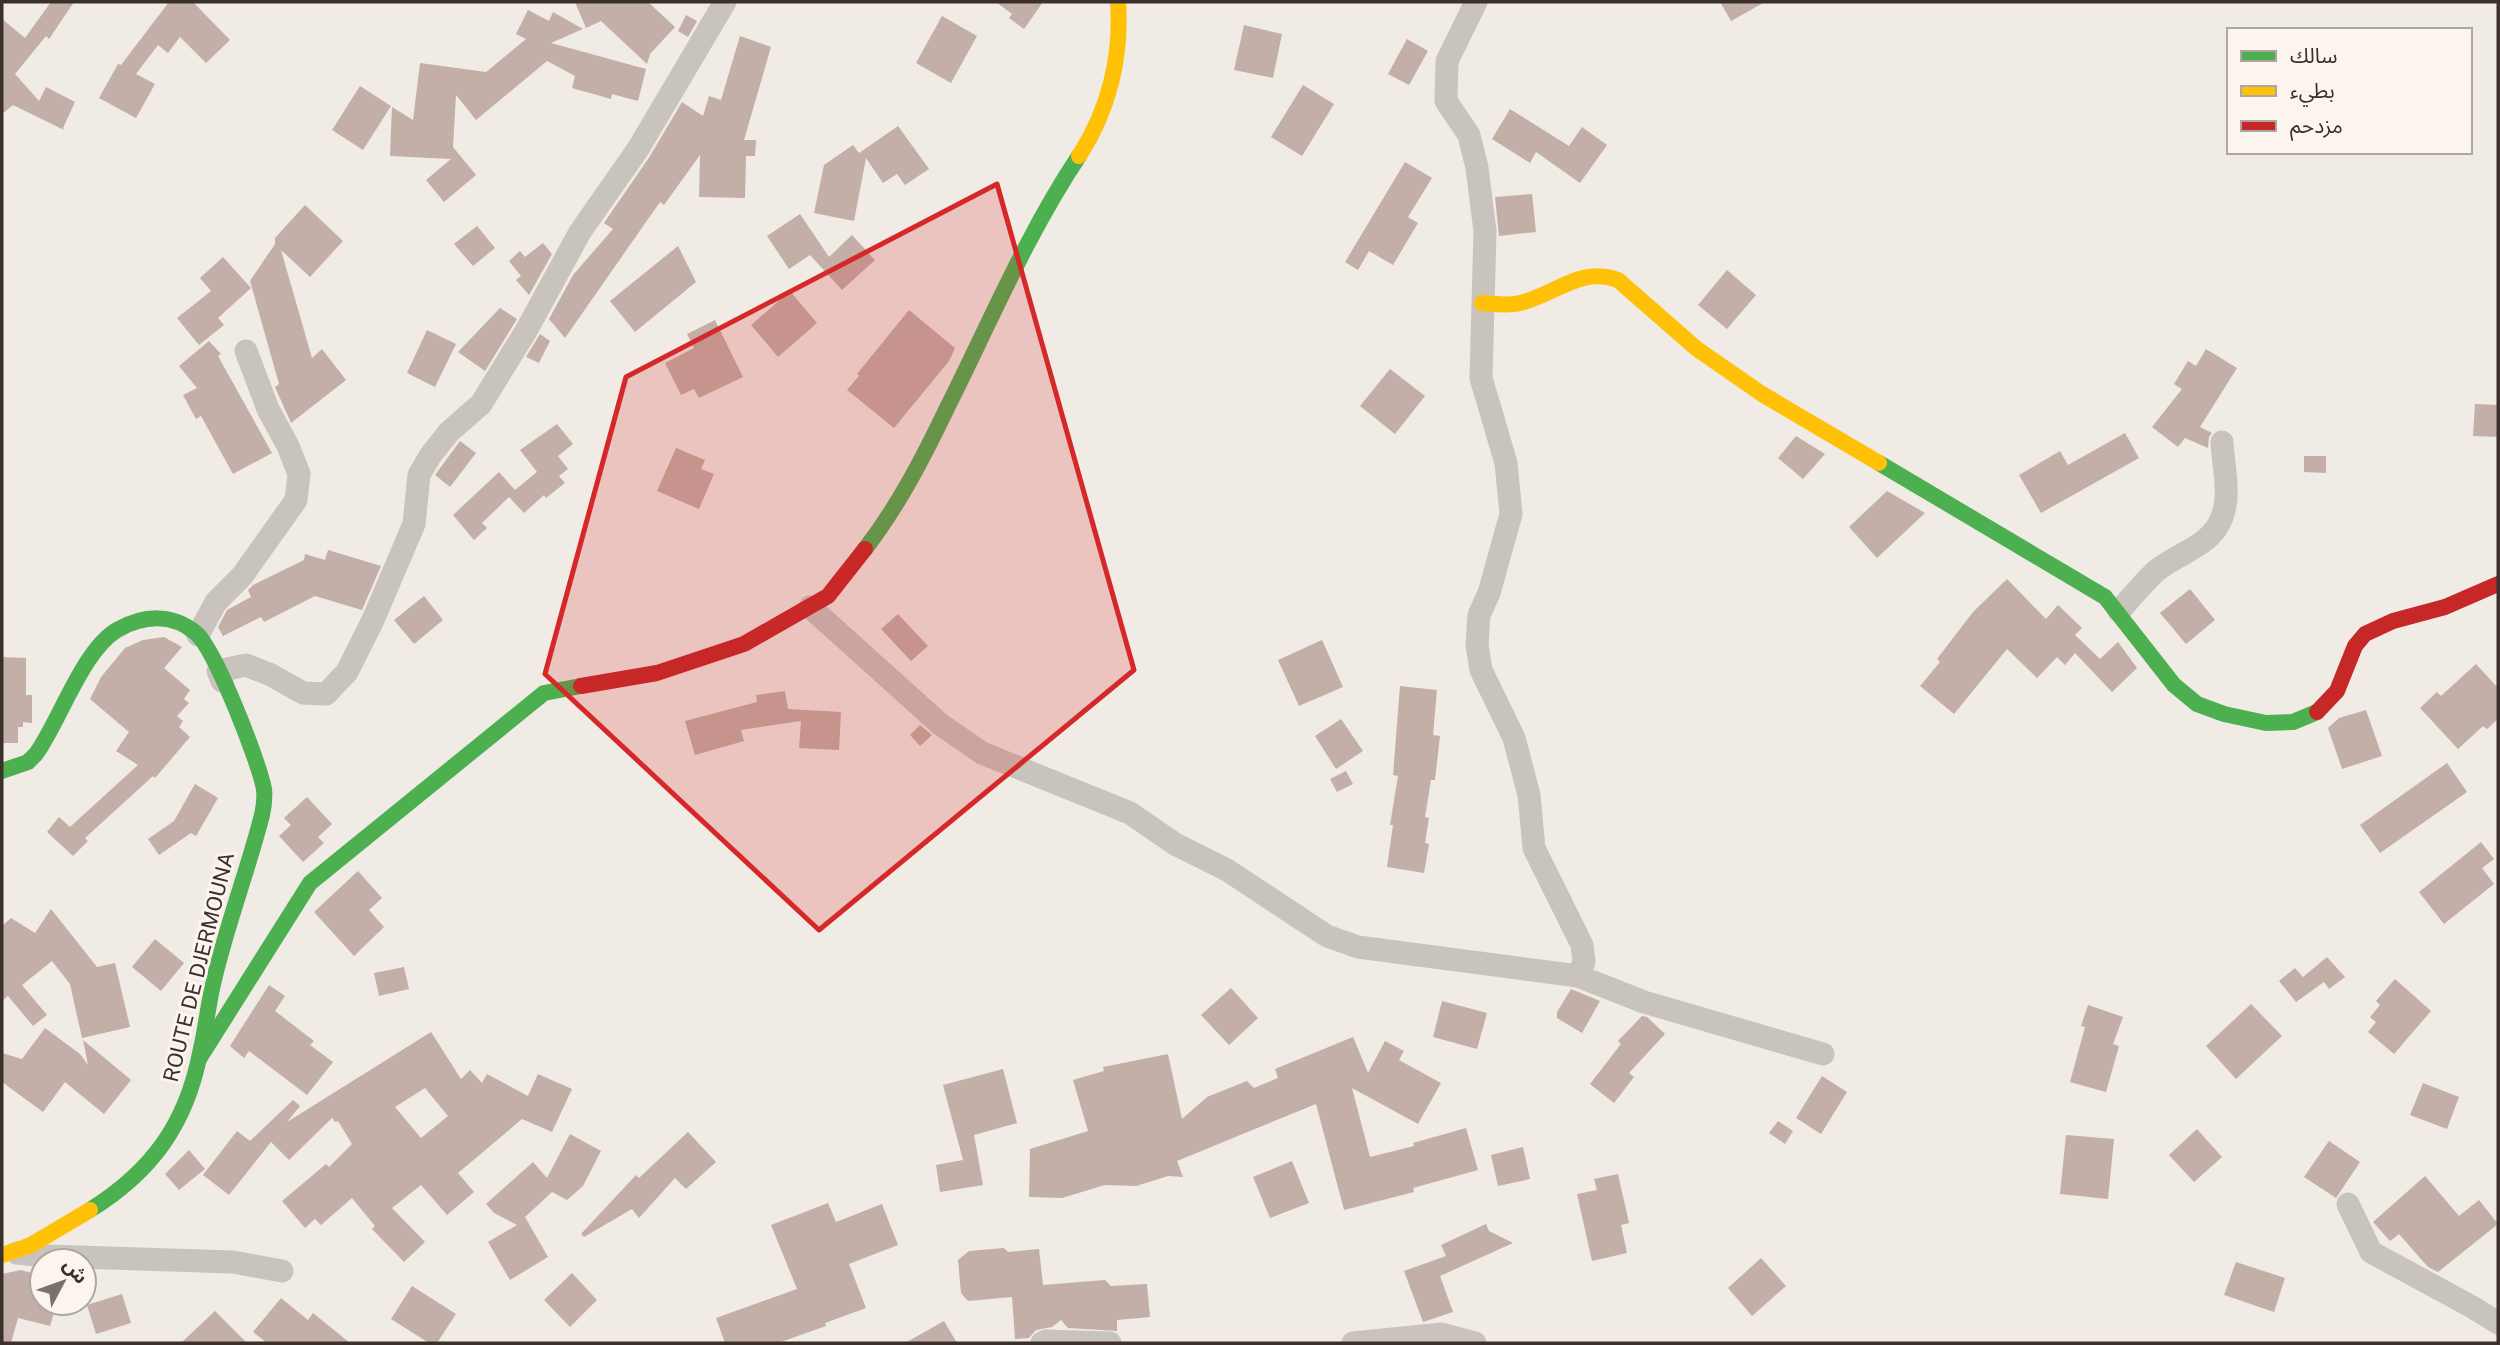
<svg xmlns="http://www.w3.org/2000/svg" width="2500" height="1345" viewBox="0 0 2500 1345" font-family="'Public Sans','Noto Sans Arabic',sans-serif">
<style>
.building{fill:#c3afa7;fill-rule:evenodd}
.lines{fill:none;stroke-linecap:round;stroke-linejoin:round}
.street{stroke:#c9c3be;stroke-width:23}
.fast{stroke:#4caf50;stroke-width:16}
.slow{stroke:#ffc107;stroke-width:16}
.jam{stroke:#c62828;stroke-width:16}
.marked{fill:#d62828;fill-opacity:0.2;stroke:#d62828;stroke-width:5;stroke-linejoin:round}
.labels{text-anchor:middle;stroke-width:6;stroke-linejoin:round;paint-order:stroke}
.street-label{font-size:21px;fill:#3b302b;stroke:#fbf5ee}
</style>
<rect width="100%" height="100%" fill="#f0ebe5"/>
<!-- building -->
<g class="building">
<polygon points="51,2 74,2 49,39 46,36 15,74 39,101 46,87 75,102 63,128 64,130 13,105 2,114 2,19 25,38"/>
<polygon points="169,2 193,2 230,40 206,63 180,37 168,53 158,45 136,74 155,84 136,118 99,98 118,64 121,65"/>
<polygon points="575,2 648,2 675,27 650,54 647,64 601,21 586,28"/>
<polygon points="996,2 1043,2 1024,29 1009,18 1012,14"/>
<polygon points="1720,2 1765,2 1731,21"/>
<polygon points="528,10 549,21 553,12 583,29 551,43 646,69 638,101 612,94 611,99 572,88 575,76 547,61 476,120 456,95 453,147 476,175 444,202 426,180 451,159 390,156 392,107 413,120 420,63 486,72 526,39 516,34"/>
<polygon points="686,15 697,21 688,37 678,31"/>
<polygon points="942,16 977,36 951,83 916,63"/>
<polygon points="1244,25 1282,34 1273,78 1234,70"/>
<polygon points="740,36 771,47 744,140 756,140 755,156 746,156 745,198 699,197 700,155 664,205 660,202 565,338 549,319 573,275 613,229 604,223 650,156 682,102 703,116 709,96 721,100"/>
<polygon points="1407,39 1428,51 1409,85 1388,74"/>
<polygon points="1303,85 1334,104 1302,156 1271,137"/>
<polygon points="360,86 391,106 363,150 332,130"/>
<polygon points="1510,109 1569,146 1582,127 1607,145 1580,183 1536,152 1530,163 1492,139"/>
<polygon points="898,126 929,169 905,185 897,174 883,183 866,158 854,221 814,213 824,165 853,145 859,153"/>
<polygon points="1405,162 1432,178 1408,217 1418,223 1393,265 1369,251 1358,270 1345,262"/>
<polygon points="1532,194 1536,232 1499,236 1495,197"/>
<polygon points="305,205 343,241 310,277 281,250 312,358 322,349 346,380 291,423 275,387 279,384 250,281 275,244 275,238"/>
<polygon points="800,214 829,257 852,235 875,260 842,290 810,255 789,269 767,236"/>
<polygon points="477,226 495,248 473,266 454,244"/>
<polygon points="543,243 552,254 529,295 516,280 521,276 509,261 520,251 525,257"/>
<polygon points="678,246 696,282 635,332 610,301"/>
<polygon points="223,257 251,288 218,318 224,325 199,345 177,318 211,291 200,278"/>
<polygon points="1727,270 1756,295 1727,329 1698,305"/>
<polygon points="790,291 817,323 778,357 751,325"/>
<polygon points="500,308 517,319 485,371 458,352"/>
<polygon points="909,310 955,348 949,361 894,428 847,390 859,376 857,374"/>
<polygon points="715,320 743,377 699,398 694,389 681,395 665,363 694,348 687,334"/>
<polygon points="427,330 456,344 435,387 407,373"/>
<polygon points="540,334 550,341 539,363 526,357"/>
<polygon points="209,341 221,354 218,356 272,453 233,474 201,416 196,419 183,395 197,388 179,366"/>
<polygon points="2206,349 2237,368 2200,427 2212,433 2209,437 2208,448 2185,438 2178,447 2152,427 2182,389 2174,384 2188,361 2196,366"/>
<polygon points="1390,369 1425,396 1395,434 1360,406"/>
<polygon points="2475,404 2498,405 2498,437 2473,436"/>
<polygon points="557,424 573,444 558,456 568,469 559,476 565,483 546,498 544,495 524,513 509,497 482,523 487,528 474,540 453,515 499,472 515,490 537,472 520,450"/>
<polygon points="2125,433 2139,458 2041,513 2019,475 2060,451 2068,465"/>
<polygon points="1796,436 1825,454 1803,479 1778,458"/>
<polygon points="460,441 476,453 450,487 435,475"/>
<polygon points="676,448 705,460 701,469 714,474 699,509 657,491"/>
<polygon points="2304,456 2326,456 2326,473 2304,472"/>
<polygon points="1887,491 1925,513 1877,558 1849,527"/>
<polygon points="328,550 381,566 362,610 315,596 264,622 261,617 223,636 218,627 227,610 251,597 248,590 253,585 304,560 305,554 325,560"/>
<polygon points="2007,579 2046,619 2058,605 2082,628 2075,635 2100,659 2118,642 2137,668 2112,692 2075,653 2065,665 2057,657 2037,678 2007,649 1954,714 1920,686 1940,662 1937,659 1973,612"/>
<polygon points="2190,589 2215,620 2186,644 2160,613"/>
<polygon points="424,596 443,620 414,644 394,620"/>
<polygon points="898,614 928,646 911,661 881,629"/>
<polygon points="164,637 182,647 164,668 190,690 184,699 189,703 177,716 183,721 179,727 190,737 155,778 153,776 85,838 88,841 73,856 47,832 59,817 70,827 138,765 116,751 129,732 90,699 101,677 125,648 143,640"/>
<polygon points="1322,640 1343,687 1299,706 1278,660"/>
<polygon points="2,657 26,658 26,695 32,695 32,723 23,722 23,727 18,727 18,743 2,743"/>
<polygon points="2476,664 2498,688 2498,719 2487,729 2483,726 2458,749 2420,708 2437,692 2441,696"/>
<polygon points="1400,686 1437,690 1433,735 1440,736 1435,780 1431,780 1425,817 1429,818 1425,843 1429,844 1424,873 1387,867 1393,825 1390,825 1398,776 1393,775"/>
<polygon points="785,691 788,709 841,712 839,750 799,748 801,721 741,730 744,741 695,755 685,721 757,702 756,695"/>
<polygon points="2366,710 2382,756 2342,769 2328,728 2339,718"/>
<polygon points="1341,719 1363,751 1336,769 1315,736"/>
<polygon points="920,725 932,735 920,746 910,735"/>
<polygon points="2447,763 2467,792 2380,853 2360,825"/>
<polygon points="1346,771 1353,784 1337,792 1330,779"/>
<polygon points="195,784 218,798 196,836 191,833 159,855 148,839 174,821"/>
<polygon points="307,797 332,824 318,837 324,843 303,862 279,836 291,825 284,818"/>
<polygon points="2481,842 2494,859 2482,868 2494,884 2444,924 2419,892"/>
<polygon points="358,871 382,898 369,910 384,927 354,956 314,912"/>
<polygon points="51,909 97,967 115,963 130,1027 82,1038 70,984 52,961 22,985 47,1015 33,1026 8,996 2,1001 2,926 11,918 35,933"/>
<polygon points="155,939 184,963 161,991 132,967"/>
<polygon points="2327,957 2345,977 2329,989 2324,982 2296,1002 2279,981 2295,968 2303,977"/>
<polygon points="404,967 409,989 379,996 374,973"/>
<polygon points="2395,979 2431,1011 2394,1054 2368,1032 2376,1022 2370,1017 2380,1005 2376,1001"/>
<polygon points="269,985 285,996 275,1011 314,1041 310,1045 333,1062 307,1095 249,1051 244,1058 230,1046"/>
<polygon points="1231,988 1258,1018 1229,1045 1201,1015"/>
<polygon points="1571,989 1600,1001 1582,1033 1557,1018 1557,1012"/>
<polygon points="1442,1001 1487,1013 1477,1049 1433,1037"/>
<polygon points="2251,1004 2282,1036 2236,1079 2206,1046"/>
<polygon points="2088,1005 2123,1017 2113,1044 2119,1046 2106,1092 2070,1082 2085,1027 2081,1026"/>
<polygon points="1642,1016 1647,1017 1665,1034 1629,1073 1634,1077 1614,1103 1590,1084 1621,1044 1618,1041"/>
<polygon points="45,1028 80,1054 88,1065 83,1040 131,1080 104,1114 65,1082 43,1112 2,1082 2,1053 22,1059"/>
<path d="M431 1032 461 1079 470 1070 482 1083 487 1074 528 1096 538 1074 572 1089 552 1132 522 1119 458 1173 474 1192 447 1215 421 1185 392 1208 425 1242 404 1262 372 1229 375 1226 352 1198 321 1225 315 1219 305 1228 282 1201 326 1164 329 1167 352 1144 338 1121 335 1122 332 1118 289 1160 271 1142 229 1195 203 1175 237 1131 250 1141 293 1100 300 1106 287 1122ZM425 1088 448 1116 421 1138 395 1107Z"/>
<polygon points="1353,1037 1368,1073 1385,1041 1404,1051 1399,1060 1441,1083 1418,1124 1352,1088 1370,1157 1414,1146 1413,1143 1466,1128 1478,1170 1413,1188 1414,1192 1344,1210 1316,1104 1177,1161 1183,1177 1168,1176 1136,1186 1105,1185 1062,1198 1029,1197 1030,1149 1088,1131 1073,1080 1104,1071 1103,1067 1168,1054 1182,1119 1207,1097 1247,1081 1254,1088 1278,1078 1275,1069"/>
<polygon points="1003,1069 1017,1123 974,1135 983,1185 940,1192 936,1165 963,1160 943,1085"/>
<polygon points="1822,1076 1847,1092 1821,1134 1796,1118"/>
<polygon points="2423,1083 2459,1097 2447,1129 2410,1115"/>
<polygon points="1778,1121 1793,1131 1785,1144 1769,1133"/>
<polygon points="2197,1129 2222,1157 2194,1182 2169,1155"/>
<polygon points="688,1132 716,1162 686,1189 675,1178 639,1218 632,1209 584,1237 581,1234 636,1175 639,1178"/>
<polygon points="570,1134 601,1151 583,1186 567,1200 552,1192 525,1217 548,1257 510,1280 488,1242 517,1225 494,1213 486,1204 533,1162 547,1178"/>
<polygon points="2066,1135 2114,1139 2108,1199 2060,1194"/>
<polygon points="2329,1141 2360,1162 2336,1198 2304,1177"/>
<polygon points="1523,1147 1530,1179 1498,1186 1491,1155"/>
<polygon points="189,1150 205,1169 179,1190 165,1174"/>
<polygon points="1292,1161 1309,1203 1270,1218 1253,1177"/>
<polygon points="1618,1174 1629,1223 1621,1225 1627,1253 1592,1261 1577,1194 1597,1190 1594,1179"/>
<polygon points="2425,1176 2459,1216 2479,1200 2498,1224 2438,1272 2428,1267 2399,1234 2390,1241 2373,1222"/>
<polygon points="828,1203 836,1222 882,1204 898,1245 849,1264 866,1308 825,1323 826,1326 778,1343 725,1343 716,1318 797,1289 771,1225"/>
<polygon points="1486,1224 1489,1231 1513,1243 1440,1276 1453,1312 1423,1322 1404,1271 1446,1256 1441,1245"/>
<polygon points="1004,1248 1008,1252 1039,1249 1043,1285 1105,1280 1111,1286 1147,1284 1150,1317 1117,1320 1117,1331 1068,1328 1061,1320 1052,1327 1036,1330 1029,1338 1015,1339 1012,1297 968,1301 961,1293 958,1260 969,1251"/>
<polygon points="1761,1258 1786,1286 1752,1316 1728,1288"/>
<polygon points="2236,1262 2285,1278 2274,1312 2224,1295"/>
<polygon points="21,1270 42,1276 42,1303 57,1303 50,1326 18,1318 11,1343 2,1343 2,1274"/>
<polygon points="572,1273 597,1300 570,1327 544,1300"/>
<polygon points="412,1286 456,1314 437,1343 429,1343 391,1319"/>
<polygon points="122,1294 131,1323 96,1334 87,1305"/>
<polygon points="281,1298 308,1320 313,1313 350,1343 267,1343 253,1332"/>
<polygon points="215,1311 247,1343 181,1343"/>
<polygon points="944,1321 957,1343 905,1343"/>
</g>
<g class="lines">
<!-- street -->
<g class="street">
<polyline points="1476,2 1447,61 1446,101 1469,135 1477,168 1485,231 1481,378 1506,463 1511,514 1489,593 1479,615 1477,645 1481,670 1514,738 1529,795 1534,848 1582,945 1584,962 1578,976"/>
<polyline points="810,607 940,724 982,753 1130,813 1175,844 1227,870 1327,936 1358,947 1578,976 1644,1002 1823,1054"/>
<path d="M2119 611C2131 598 2143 583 2156 571 2178 553 2212 546 2222 517 2231 495 2223 465 2222 442"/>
<polyline points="198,635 216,602 242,576 296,500 299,474 288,446 268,409 246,351"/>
<polyline points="222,681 218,671 246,665 271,675 303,693 326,694 347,672 373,620 414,524 419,475 430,456 449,432 481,404 526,331 580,232 638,149 725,2"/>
<polyline points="2348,1204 2371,1252 2474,1308 2498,1323"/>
<polyline points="17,1253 47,1256 233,1262 282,1271"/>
<polyline points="1042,1343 1046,1341 1110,1343"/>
<polyline points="1353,1343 1442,1334 1475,1343"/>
</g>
<!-- fast -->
<g class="fast">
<polyline points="1879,463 2105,597 2174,685 2197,704 2224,714 2266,723 2293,722 2317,712"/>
<path d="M865 549C899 505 924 456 948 406 990 322 1027 234 1079 156"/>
<path d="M2 771 28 762 36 754C60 720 83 650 117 630 143 615 172 613 196 633 215 649 259 762 264 789 265 798 264 806 262 815 248 870 227 924 214 980 208 1004 206 1029 200 1053 186 1125 151 1172 90 1210"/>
<polyline points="199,1059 310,883 544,693 581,686"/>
</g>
<!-- slow -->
<g class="slow">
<path d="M1079 156C1109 110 1122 56 1118 2"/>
<path d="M1482 303C1495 304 1508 306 1520 303 1555 295 1580 266 1618 280L1697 349 1762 394 1879 463"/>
<polyline points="2,1255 31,1245 90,1210"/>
</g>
<!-- jam -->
<g class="jam">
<polyline points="581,686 657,673 744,644 828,596 865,549"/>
<polyline points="2317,712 2337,691 2355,646 2365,634 2393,621 2445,607 2498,584"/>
</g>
</g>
<!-- marked area -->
<path class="marked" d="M997 184 1134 670 819 930 545 674 626 377Z"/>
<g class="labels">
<!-- street labels -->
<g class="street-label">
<text transform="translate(199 967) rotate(-76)" y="7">ROUTE DE DJERMOUNA</text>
</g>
</g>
<!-- border -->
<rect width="2500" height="1345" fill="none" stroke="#3b302b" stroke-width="7"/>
<!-- legend -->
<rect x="2227" y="28" width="245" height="126" fill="#fbf5ee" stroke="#aea6a0" stroke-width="2"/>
<rect x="2241" y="51" width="35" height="10" fill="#4caf50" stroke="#aea6a0" stroke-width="2"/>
<text x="2290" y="63" font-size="21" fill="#3b302b">سالك</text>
<rect x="2241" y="86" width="35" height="10" fill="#ffc107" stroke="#aea6a0" stroke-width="2"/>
<text x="2290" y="98" font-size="21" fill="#3b302b">بطيء</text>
<rect x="2241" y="121" width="35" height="10" fill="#c62828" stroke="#aea6a0" stroke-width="2"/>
<text x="2290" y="133" font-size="21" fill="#3b302b">مزدحم</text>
<!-- north arrow -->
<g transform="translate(63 1282) rotate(49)"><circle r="33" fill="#fbf5ee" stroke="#aea6a0" stroke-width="2"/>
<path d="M0-5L12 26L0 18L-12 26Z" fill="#7a716c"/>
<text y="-10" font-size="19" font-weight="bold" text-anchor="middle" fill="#3b302b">ش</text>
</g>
</svg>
